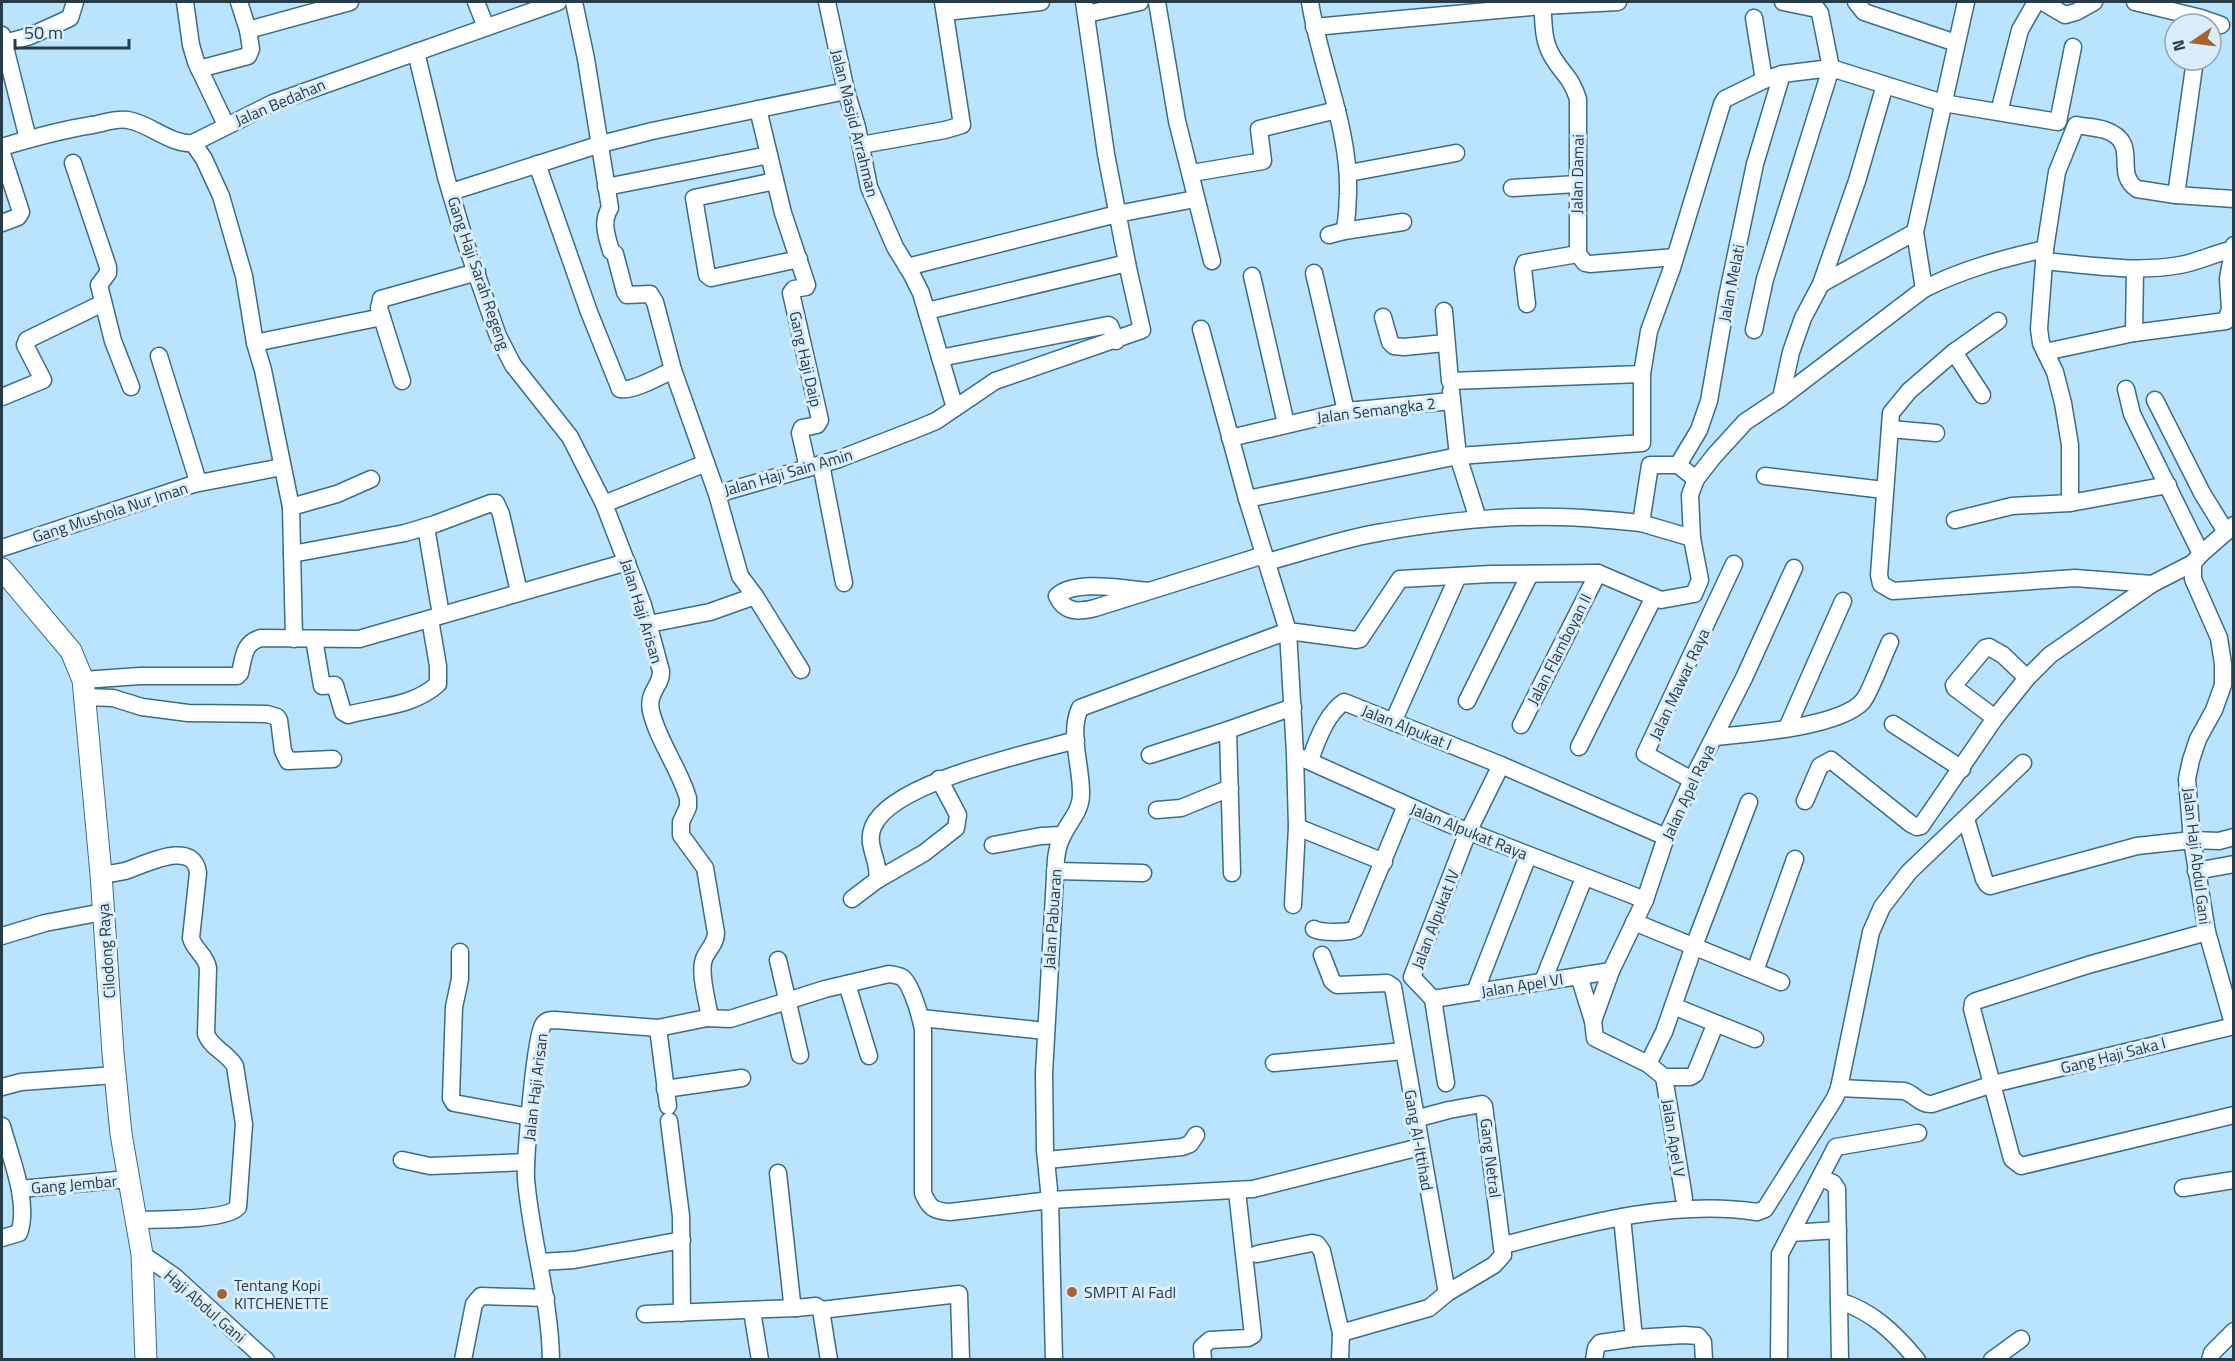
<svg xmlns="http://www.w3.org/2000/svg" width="2235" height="1361" viewBox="0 0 2235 1361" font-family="'Titillium Web',sans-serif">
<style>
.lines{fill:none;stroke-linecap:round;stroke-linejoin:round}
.minor-casing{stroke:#3b6c89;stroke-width:19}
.tertiary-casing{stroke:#3b6c89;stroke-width:23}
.minor{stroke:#fff;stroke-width:16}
.tertiary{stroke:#fff;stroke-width:21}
.poi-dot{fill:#a5632f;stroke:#d9edfa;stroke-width:2}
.labels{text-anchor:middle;stroke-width:6;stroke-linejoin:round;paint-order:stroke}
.street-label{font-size:16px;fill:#273c49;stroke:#d9edfa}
.poi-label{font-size:16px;fill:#273c49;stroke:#d9edfa;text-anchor:start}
</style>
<rect width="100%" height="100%" fill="#bae3fd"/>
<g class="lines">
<defs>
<g id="minor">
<polyline points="185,2 191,45 196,62 226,125"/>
<polyline points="239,2 248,30"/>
<polyline points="476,2 486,27"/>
<path d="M574 2 586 59 610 208C601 222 607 237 611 251L615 254 625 292 627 295 650 294 655 302 673 370 706 463"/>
<polyline points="827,2 846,91 857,127 869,187 895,247 911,273 921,293 955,408"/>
<polyline points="1157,2 1177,121 1212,261"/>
<path d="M1310 2C1320 66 1350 128 1348 194 1347 207 1348 218 1344 231L1329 235"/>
<path d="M1542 2C1544 19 1542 38 1551 54 1561 73 1571 76 1578 99V254L1585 263 1590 264 1675 257"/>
<polyline points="1856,2 1864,12 1956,43"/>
<polyline points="2043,2 2065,15 2076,12 2094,2"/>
<polyline points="2135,2 2201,18 2221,25"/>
<polyline points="945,12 1041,2"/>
<polyline points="1087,14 1140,2"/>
<polyline points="1754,18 1764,80"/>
<polyline points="1314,27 1542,6 1618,2"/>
<polyline points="2,35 28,139"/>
<polyline points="5,43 30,36 70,18 75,2"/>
<path d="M416 52 446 177 465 241 498 336 513 365 570 437 604 504 643 605 661 671C662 686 647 691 651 711 658 741 679 768 688 798V807L681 822V835L705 868 716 933C716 944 707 950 704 959 699 972 707 1000 709 1013L707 1018 658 1028 555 1020C550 1020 546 1020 543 1025 535 1036 525 1160 526 1179 531 1239 550 1298 551 1360"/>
<polyline points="199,69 248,56 251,49 248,30 350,2"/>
<polyline points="758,109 783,213 807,285 806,287 794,289 791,293 820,420 817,425 802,428 800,433 808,468"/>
<polyline points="1999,112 2020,30 2036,2"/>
<polyline points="193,143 204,159 221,196 244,276 255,343 263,370 291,507 294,639"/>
<polyline points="861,145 945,130 962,125 943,2"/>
<path d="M2 147C32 138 61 130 92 125 104 123 116 118 128 120 151 124 170 145 193 143L273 103 558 2"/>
<polyline points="2,154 21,212 18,217 2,223"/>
<polyline points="73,163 108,267 108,273 99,285 113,341 131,387"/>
<path d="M537 164 589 312 620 389C632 392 660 376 673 370"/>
<polyline points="1192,173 1263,161 1259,129 1337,110"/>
<polyline points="1349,173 1456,153"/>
<polyline points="775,181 694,198 707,275 711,278 799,259"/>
<polyline points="606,187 769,155"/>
<polyline points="1512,188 1577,184"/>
<polyline points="451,192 601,144 652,131 846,91"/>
<polyline points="2176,195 2195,60"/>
<polyline points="1344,231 1403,222"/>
<path d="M2044 261C2088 265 2135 273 2180 265 2198 262 2215 253 2234 249"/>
<polyline points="907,267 1117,214 1195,199"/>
<polyline points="1314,273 1346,411"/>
<polyline points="1252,276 1286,424"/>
<polyline points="1821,284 1915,232"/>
<path d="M1924 289C1963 269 2002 259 2045 249"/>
<polyline points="1527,304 1523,269 1525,263 1578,254"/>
<polyline points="927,311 1127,263"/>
<polyline points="1444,311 1450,381 1642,374 1649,331 1672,268 1722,104 1725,99 1764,80 1782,74 1831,68 1943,103 2058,122 2073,47"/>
<polyline points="1383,317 1390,342 1394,346 1404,347 1445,343"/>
<polyline points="1998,321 1954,352 1909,391 1891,413 1879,575 1881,584 1893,591 2075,578 2152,584"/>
<polyline points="1201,329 1247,499 1288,631 1295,754 1297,827 1293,905"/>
<polyline points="1754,330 1765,279 1831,68 1820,13 1817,9 1783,2"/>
<polyline points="2134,333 2135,269"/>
<polyline points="255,343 382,317"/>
<polyline points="1954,352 1982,395"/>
<polyline points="2045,352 2134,333 2226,321 2230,309 2228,279 2234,245"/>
<polyline points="940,358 1108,325 1110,326 1116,341"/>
<polyline points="402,381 379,308 381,299 477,272"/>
<polyline points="2126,389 2132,414 2201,554"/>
<polyline points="1451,391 1458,456 1478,519"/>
<polyline points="2,397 43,380 25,345 27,340 103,303"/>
<polyline points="1781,398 1791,352 1803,318 1821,284 1857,181 1885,85"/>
<polyline points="2155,400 2202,493 2226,532"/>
<polyline points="1890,429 1936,433"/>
<polyline points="1230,438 1346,411 1452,401"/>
<polyline points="821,464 844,583"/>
<polyline points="1765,476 1884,490"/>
<polyline points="1696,479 1678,465 1699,430 1709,401 1727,297 1755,164 1782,74"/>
<polyline points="194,484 282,467"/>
<polyline points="717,494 740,576 755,596 801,670"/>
<polyline points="1247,499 1458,456 1642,443 1642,374"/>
<path d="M2070 503V445L2063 403 2055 372 2041 343 2039 329 2045 249 2057 172 2076 125C2086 127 2096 127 2105 130 2142 143 2112 172 2137 189L2176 195 2234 199"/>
<polyline points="604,504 706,463 717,494 839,459 914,430 936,421 995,381 1142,330 1128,268 1106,154 1084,2"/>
<polyline points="291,507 337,494 371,479"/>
<polyline points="1610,520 1641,523 1692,538"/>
<polyline points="1955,520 2012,506 2070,503 2168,485"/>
<polyline points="1641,523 1650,465 1678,465"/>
<polyline points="2234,525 2201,554 2193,563 2193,579 2219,638 2223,664 2223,685 2214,710 2198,739 2191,760 2187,779 2192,840 2207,932 2234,1027"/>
<polyline points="426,527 441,615"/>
<polyline points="2,548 194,484 196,481 196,475 159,356"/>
<polyline points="292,554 405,533 435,524 491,503 496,503 501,514 519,592"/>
<path d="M1267 562C1305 552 1344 538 1383 532 1456 519 1532 512 1607 520"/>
<path d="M1149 591C1125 589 1075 579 1057 596 1065 613 1079 612 1095 608L1264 555"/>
<polyline points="649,624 710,612 755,596"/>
<path d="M314 639 322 686 335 685 343 712 348 715C380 706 412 707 438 684V666L430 619"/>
<path d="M83 680 140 676H237L240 673C244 657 243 643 261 638L359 639 627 562"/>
<polyline points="85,697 113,698 142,707 188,713 267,714 277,717 279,720 283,751 288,761 333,759"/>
<polyline points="1467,701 1530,574"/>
<polyline points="1995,718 1955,688 1954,685 1985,648 1989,647 2003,655 2027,678"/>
<polyline points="1393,722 1458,576"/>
<polyline points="1893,724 1962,769"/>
<polyline points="1521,725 1598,573"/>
<polyline points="1787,728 1843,601"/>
<polyline points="1228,730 1232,873"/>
<path d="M1715 737C1748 734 1841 727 1863 701 1870 693 1884 654 1890 642"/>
<polyline points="1579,747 1654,597"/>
<polyline points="1150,755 1228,730 1293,707"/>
<polyline points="1302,758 1449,824 1645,900"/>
<path d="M1310 761C1316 742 1327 713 1344 702L1501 765 1666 837"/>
<polyline points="1692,780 1645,754 1734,564"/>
<polyline points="1805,801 1820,766 1831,760 1911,824 1917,827 1921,826 1995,718 2027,678 2050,655 2152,584 2193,563"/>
<polyline points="1157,810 1181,808 1230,788"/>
<polyline points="1966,819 1984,879 1987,884 1990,886 2137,846 2192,840 2219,841 2234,837"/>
<polyline points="1297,827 1384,862"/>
<polyline points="993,845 1041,836 1062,835"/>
<polyline points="1055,871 1143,873"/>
<polyline points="2196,871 2234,864"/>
<path d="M101 874C110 874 117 873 125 871 144 865 194 838 198 873L191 938C194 950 206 955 208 968L206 1034C211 1048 228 1053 235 1066L244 1124 238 1207C227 1221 155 1219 135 1220"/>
<polyline points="877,880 924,853 956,828 958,815 939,779"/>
<path d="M852 899 877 880C881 862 865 846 873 827 891 782 1031 753 1076 740"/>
<polyline points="1634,922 1781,982"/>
<path d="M1314 929C1321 933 1349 933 1355 929L1406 805"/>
<polyline points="2207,932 2088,965 1976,1001 1973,1003 1972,1009 2012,1159 2021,1166 2234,1115"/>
<polyline points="2,936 45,923 103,912"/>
<polyline points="460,952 460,979 454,1007 451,1098 454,1103 465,1105 530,1117"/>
<polyline points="1322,955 1332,981 1337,985 1387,983 1393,987 1447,1293"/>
<polyline points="778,960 800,1055"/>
<polyline points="1755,971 1795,859"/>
<polyline points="1579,976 1593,1021 1595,1038 1648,1064 1664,1077 1690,1077 1695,1074 1715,1025"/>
<polyline points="1543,981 1584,878"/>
<polyline points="847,984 869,1056"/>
<polyline points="1475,992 1528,856"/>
<polyline points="1433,999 1412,977 1468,832 1501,765"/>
<polyline points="1433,999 1611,971"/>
<polyline points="1433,999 1446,1083"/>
<polyline points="1673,1006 1755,1039"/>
<path d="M707 1018 730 1019 825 989 889 974C894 975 899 975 903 978 912 986 921 1018 923 1030V1193C929 1208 934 1211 950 1212L1050 1200 1253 1189 1420 1147"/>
<polyline points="921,1018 1046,1031"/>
<polyline points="1593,1021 1611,971 1645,900 1666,837 1692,780 1744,678 1794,568"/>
<polyline points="658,1028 668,1106"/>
<polyline points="1274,1063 1404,1051"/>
<polyline points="1648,1064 1664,1032 1694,946 1749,802"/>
<polyline points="1664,1077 1684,1198"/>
<polyline points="2,1087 21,1082 115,1075"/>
<path d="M1839 1088 1904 1091C1915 1094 1920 1105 1932 1104L1993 1084 2234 1026"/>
<polyline points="665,1089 742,1078"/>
<polyline points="669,1121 681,1216 682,1313"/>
<path d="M2 1126C10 1156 30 1203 19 1233L2 1238"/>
<polyline points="402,1160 430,1166 526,1162"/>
<polyline points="1047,1160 1182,1147 1190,1144 1196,1135"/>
<polyline points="778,1173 792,1302 796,1308 816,1306 821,1310 829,1360"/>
<polyline points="1820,1178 1833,1183 1837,1189 1840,1360"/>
<polyline points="2183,1188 2234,1180"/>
<polyline points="20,1189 128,1179"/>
<polyline points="1791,1233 1838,1230"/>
<path d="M1504 1245C1584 1224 1674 1199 1757 1212L1765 1209 1835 1098 1839 1088 1871 932 1882 907 1909 872 2023 763"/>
<polyline points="142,1254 174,1276 266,1360"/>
<polyline points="1257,1254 1312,1243 1317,1244 1322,1251 1341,1333 1340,1360"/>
<polyline points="540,1262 574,1260 682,1240"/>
<path d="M1839 1301C1872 1311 1895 1333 1917 1360"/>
<polyline points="821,1310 959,1294 961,1360"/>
<polyline points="752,1311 760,1360"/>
<polyline points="645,1314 796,1308"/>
<polyline points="1341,1333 1429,1308 1447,1293 1494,1265 1503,1255 1484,1106 1482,1104 1449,1110 1415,1119"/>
<polyline points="1634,1338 1684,1335 1698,1336 1703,1342 1704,1360"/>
<polyline points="463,1360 474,1304 481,1296 546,1298"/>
<path d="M1054 1360 1050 1200 1045 1150 1044 1073 1056 859C1057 851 1058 844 1062 837 1068 823 1081 811 1081 795 1082 767 1068 734 1080 708L1288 631 1356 640 1360 639 1400 579 1491 574 1598 573 1661 600 1694 594 1700 580 1692 538 1690 495 1696 479 1714 456 1745 422 1781 398 1924 289 1915 232 1966 2"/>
<polyline points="1203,1360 1202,1347 1210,1340 1248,1338 1253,1335 1237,1191"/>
<polyline points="1594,1360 1596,1348 1600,1343 1634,1338 1622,1217"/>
<polyline points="1779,1360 1780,1254 1836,1147 1918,1133"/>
<polyline points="1992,1360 2021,1339"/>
<polyline points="2210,1360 2212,1353 2234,1331"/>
</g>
<polyline id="tertiary" points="2,569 71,651 83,680 101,874 113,1053 121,1134 142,1254 146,1360"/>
</defs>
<!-- minor casing -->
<use href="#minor" class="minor-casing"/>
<!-- tertiary casing -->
<use href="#tertiary" class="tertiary-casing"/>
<!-- minor -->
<use href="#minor" class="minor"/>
<!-- tertiary -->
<use href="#tertiary" class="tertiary"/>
</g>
<!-- markers -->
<g class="poi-dot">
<circle cx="1072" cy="1292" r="6"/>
<circle cx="222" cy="1294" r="6"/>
</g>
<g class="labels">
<!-- street labels -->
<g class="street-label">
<text transform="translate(280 102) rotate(-23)" y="6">Jalan Bedahan</text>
<text transform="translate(855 123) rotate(76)" y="6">Jalan Masjid Arrahman</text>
<text transform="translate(1577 174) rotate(-89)" y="6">Jalan Damai</text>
<text transform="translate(479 273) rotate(71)" y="6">Gang Haji Sarah Regeng</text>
<text transform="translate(1731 283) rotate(-79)" y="6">Jalan Melati</text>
<text transform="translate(806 359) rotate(77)" y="6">Gang Haji Daip</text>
<text transform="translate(1376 410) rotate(-7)" y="6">Jalan Semangka 2</text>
<text transform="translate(788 472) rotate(-16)" y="6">Jalan Haji Sain Amin</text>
<text transform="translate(110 512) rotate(-18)" y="6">Gang Mushola Nur Iman</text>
<text transform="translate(642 611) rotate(73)" y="6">Jalan Haji Arisan</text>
<text transform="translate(1559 649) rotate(-63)" y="6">Jalan Flamboyan II</text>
<text transform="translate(1679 684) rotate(-65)" y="6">Jalan Mawar Raya</text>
<text transform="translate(1407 727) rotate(22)" y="6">Jalan Alpukat I</text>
<text transform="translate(1688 792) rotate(-65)" y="6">Jalan Apel Raya</text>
<text transform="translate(1469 831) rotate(22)" y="6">Jalan Alpukat Raya</text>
<text transform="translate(2197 856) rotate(83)" y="6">Jalan Haji Abdul Gani</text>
<text transform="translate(1052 919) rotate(-86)" y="6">Jalan Pabuaran</text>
<text transform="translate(1435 919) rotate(-69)" y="6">Jalan Alpukat IV</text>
<text transform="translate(106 951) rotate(-94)" y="6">Cilodong Raya</text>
<text transform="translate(1522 985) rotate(-9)" y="6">Jalan Apel VI</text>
<text transform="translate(2113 1055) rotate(-14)" y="6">Gang Haji Saka I</text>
<text transform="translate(535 1087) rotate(-83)" y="6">Jalan Haji Arisan</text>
<text transform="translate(1674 1138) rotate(81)" y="6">Jalan Apel V</text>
<text transform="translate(1419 1140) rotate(80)" y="6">Gang Al-Ittihad</text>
<text transform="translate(1491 1158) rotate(83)" y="6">Gang Netral</text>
<text transform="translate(74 1184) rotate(-5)" y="6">Gang Jembar</text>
<text transform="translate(205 1306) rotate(41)" y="6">Haji Abdul Gani</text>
</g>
<!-- poi labels -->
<g class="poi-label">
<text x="234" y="1291">Tentang Kopi<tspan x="234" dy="18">KITCHENETTE</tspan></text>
<text x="1084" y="1298">SMPIT Al Fadl</text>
</g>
</g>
<!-- border -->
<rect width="2235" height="1361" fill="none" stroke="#273c49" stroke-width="6"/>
<!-- north arrow -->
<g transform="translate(2193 42) rotate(256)"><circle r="28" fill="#d9edfa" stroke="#92a6b3" stroke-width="1.5"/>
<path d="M0-4.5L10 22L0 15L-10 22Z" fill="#a5632f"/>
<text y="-9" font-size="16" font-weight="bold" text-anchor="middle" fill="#273c49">N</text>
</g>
<!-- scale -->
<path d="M15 39v9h114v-9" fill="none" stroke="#273c49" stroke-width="3"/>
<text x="24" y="39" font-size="18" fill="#273c49" stroke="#d9edfa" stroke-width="4.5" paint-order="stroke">50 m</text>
</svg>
